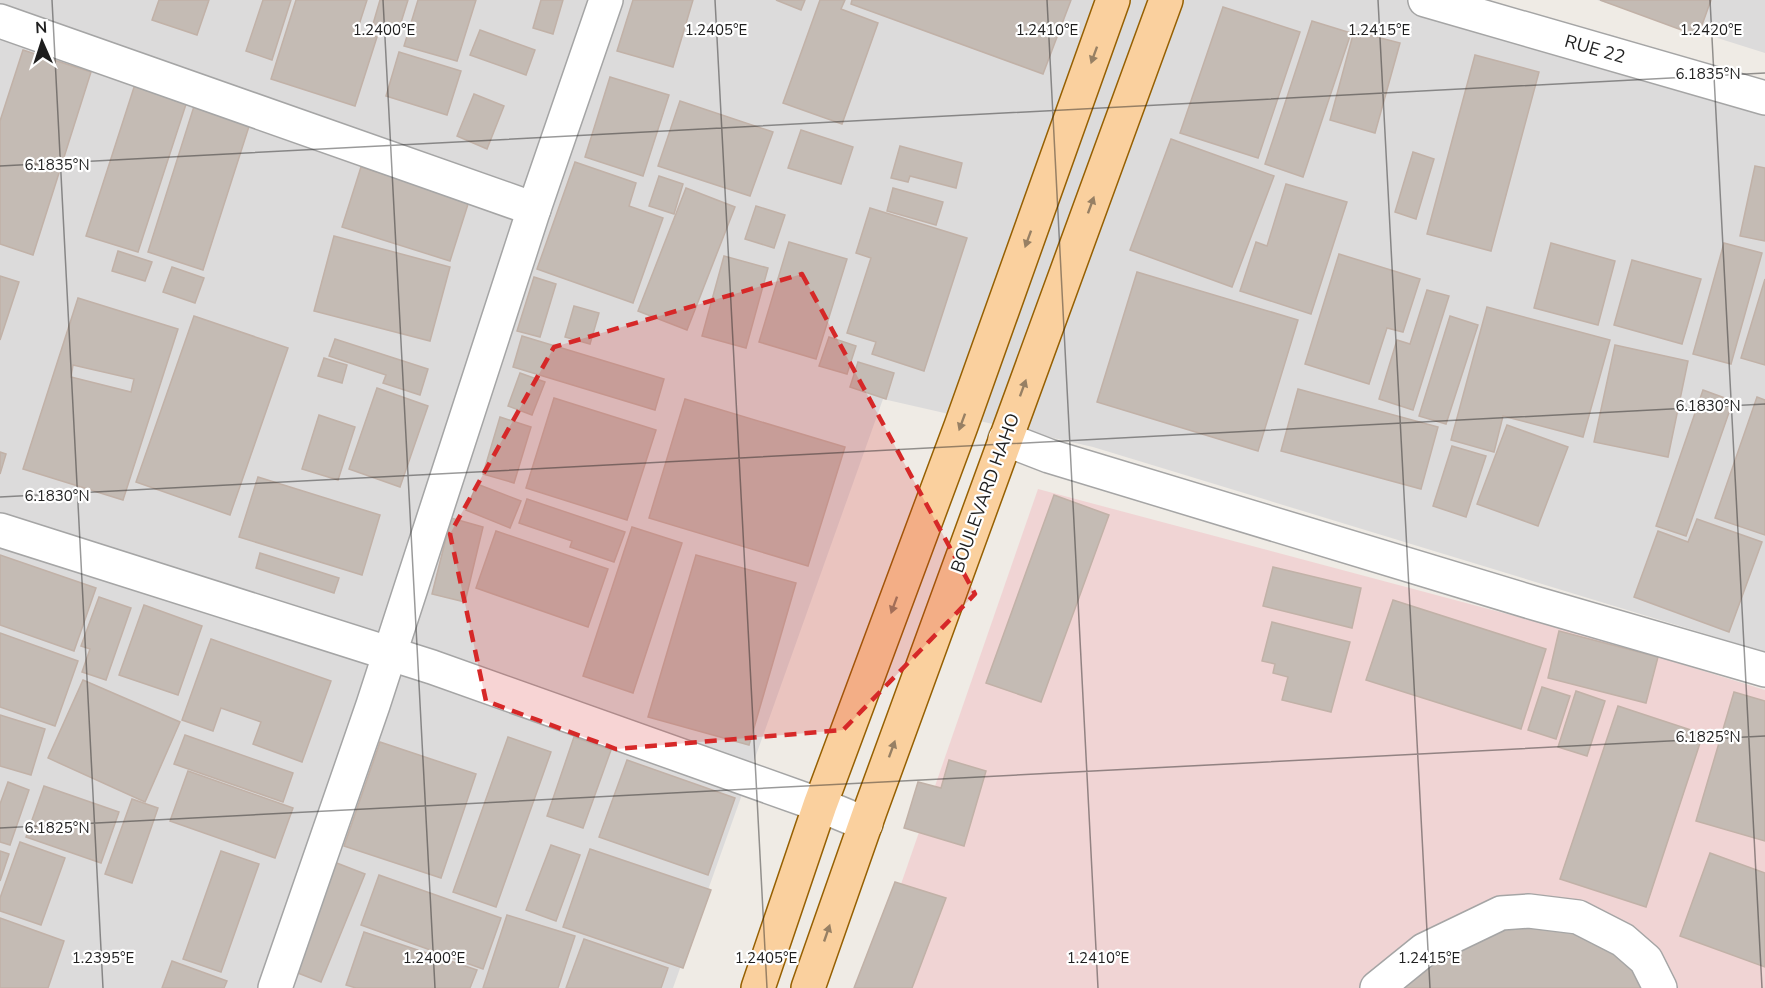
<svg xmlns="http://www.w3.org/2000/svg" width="1765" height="988" viewBox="0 0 1765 988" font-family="'Nunito Sans',sans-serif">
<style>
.residential{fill:#dcdbdb}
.commercial{fill:#f0d4d4}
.building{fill:#c4bbb4;stroke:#c1b1a7;stroke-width:1.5;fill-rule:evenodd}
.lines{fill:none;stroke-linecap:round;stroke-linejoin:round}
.minor-casing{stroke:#a5a5a5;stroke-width:36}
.major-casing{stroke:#966002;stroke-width:36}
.minor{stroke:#fff;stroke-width:33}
.major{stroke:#fad09e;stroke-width:33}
.oneway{fill:#978064}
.marked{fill:#d62828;fill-opacity:0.2;stroke:#d62828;stroke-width:4.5;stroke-dasharray:12 8;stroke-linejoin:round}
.ticks{fill:none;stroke:#1e1e1e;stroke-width:1.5;stroke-opacity:0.45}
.labels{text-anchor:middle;stroke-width:4.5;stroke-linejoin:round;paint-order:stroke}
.street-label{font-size:18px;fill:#1e1e1e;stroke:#fff}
.ticks-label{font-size:15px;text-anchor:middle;fill:#1e1e1e;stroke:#fff;stroke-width:4.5;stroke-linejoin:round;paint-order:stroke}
</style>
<rect width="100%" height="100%" fill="#efebe5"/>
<!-- residential -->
<g class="residential">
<polygon points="0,0 1439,0 1612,35 1765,88 1765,652 1093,447 883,399 673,988 0,988"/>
<polygon points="1597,0 1765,0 1765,53"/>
</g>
<!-- commercial -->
<polygon class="commercial" points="1038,489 1594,637 1765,690 1765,988 865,988"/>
<!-- building -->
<g class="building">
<polygon points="159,0 209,0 197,35 152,20"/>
<polygon points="263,0 291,0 272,60 246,51"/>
<polygon points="296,0 367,0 357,31 377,37 355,106 271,79"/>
<polygon points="380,0 408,0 398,32 373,24"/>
<polygon points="418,0 476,0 457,61 404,46"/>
<polygon points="541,0 563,0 553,34 533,28"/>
<polygon points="633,0 693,0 673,67 617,51"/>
<polygon points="776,0 805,0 801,10"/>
<polygon points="820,0 845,0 841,9 878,23 842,124 783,103"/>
<polygon points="852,0 1071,0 1043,74 851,4"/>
<polygon points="1600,0 1711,0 1698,36"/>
<polygon points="1223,7 1300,32 1258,158 1180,133"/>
<polygon points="1312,21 1351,33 1303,177 1265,164"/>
<polygon points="480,30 535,50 526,75 470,55"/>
<polygon points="1354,31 1400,43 1375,133 1330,120"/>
<polygon points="23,50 91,72 33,255 0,244 0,121"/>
<polygon points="399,52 461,71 447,115 386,96"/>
<polygon points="1475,55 1539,72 1491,251 1427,234"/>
<polygon points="610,77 669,95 643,176 585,157"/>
<polygon points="137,78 189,95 138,252 86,236"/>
<polygon points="474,94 504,106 487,149 457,136"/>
<polygon points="196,100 252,117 203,270 148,252"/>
<polygon points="680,101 773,132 750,196 658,166"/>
<polygon points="801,130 853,147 841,184 788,168"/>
<polygon points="1171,139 1274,176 1232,287 1130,250"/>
<polygon points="900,146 962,163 956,188 910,176 908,182 891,178"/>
<polygon points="1413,152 1434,159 1416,219 1395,212"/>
<polygon points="575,162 636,183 629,206 663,218 633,303 537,269"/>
<polygon points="1755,166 1765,168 1765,241 1740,236"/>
<polygon points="361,167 469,201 450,261 342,227"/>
<polygon points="659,176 683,184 674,214 649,206"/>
<polygon points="1286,184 1347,202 1311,314 1240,291 1256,242 1267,246"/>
<polygon points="686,188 735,207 687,330 638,311"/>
<polygon points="893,188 943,202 936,225 887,211"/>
<polygon points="756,206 785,215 774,248 745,239"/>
<polygon points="870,208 967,238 924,371 872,354 876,342 847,333 871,258 856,253"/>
<polygon points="334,236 450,267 430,341 314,311"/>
<polygon points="789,242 847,259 816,359 759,342"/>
<polygon points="1551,243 1615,261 1598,325 1534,308"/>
<polygon points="1724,243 1762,253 1731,364 1693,354"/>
<polygon points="118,251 152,262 145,281 112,271"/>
<polygon points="1339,254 1420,279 1403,332 1387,328 1369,384 1305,364"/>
<polygon points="724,256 768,268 746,348 702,336"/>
<polygon points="1632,260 1701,279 1682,344 1614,325"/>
<polygon points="172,267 204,278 195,303 163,292"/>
<polygon points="1137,272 1298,320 1258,451 1097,402"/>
<polygon points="0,276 19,282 0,340"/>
<polygon points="534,277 556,284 540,337 517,331"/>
<polygon points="1765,279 1765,365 1741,358"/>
<polygon points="1427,290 1449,296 1413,410 1379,399 1397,340 1410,344"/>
<path d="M78 298 178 329 123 500 23 469ZM73 365 134 379 131 392 71 377Z"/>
<polygon points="574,306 599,313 590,344 565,337"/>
<polygon points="1487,307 1610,340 1583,437 1503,416 1494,452 1451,440"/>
<polygon points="194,316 288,348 230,515 136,482"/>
<polygon points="1450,316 1478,325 1446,424 1419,416"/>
<polygon points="522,336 664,379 655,410 513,367"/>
<polygon points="829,337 856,346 847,374 819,366"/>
<polygon points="335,339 428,369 420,395 383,383 386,375 329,356"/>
<polygon points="1615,345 1688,361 1668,457 1594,442"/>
<polygon points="324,358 347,365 342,383 318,376"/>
<polygon points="858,362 894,373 886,399 850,387"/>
<polygon points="520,373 545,382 532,415 508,406"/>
<polygon points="377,388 428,406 400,487 349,469"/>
<polygon points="1298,389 1438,427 1421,489 1281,451"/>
<polygon points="1703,390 1733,401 1686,536 1656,526"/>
<polygon points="1757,397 1765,400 1765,535 1715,518"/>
<polygon points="554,398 656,430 627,520 526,488"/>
<polygon points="685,399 845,447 808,566 649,518"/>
<polygon points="319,415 355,427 338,480 302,469"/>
<polygon points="500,417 531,427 514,483 483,474"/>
<polygon points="1507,425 1568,447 1538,526 1477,504"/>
<polygon points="1452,446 1486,456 1466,517 1433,506"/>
<polygon points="0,452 6,454 0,474"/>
<polygon points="258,477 380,515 362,575 239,537"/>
<polygon points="477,484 521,501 510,528 466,510"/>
<polygon points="1054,495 1109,515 1041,702 986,683"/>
<polygon points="527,499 625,532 614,562 570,547 572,541 519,523"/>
<polygon points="451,518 483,527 465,602 432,594"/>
<polygon points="1697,519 1762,542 1729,632 1634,597 1658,531 1688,542"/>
<polygon points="632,527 682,543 633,693 583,676"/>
<polygon points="496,531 608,569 588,627 476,588"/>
<polygon points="260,553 339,578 334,593 256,568"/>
<polygon points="0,555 96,588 74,651 0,625"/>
<polygon points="696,555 796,583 749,745 648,717"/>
<polygon points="1273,567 1361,588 1352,628 1263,606"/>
<polygon points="99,597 131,608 106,680 82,672 90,649 81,646"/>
<polygon points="1393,600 1546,649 1521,729 1366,680"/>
<polygon points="144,605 202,626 178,695 119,675"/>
<polygon points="1272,622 1350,642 1331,712 1282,700 1288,677 1273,673 1275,664 1262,661"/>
<polygon points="1559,631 1658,657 1646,703 1548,678"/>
<polygon points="0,633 78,661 55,726 0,707"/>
<polygon points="211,639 331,681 302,762 253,744 261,722 221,708 213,731 182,720"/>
<polygon points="83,680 180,722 145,802 48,758"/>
<polygon points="1542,687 1570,696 1556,739 1528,730"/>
<polygon points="1576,691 1605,701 1587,756 1558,747"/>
<polygon points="1734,692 1765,701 1765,841 1696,821"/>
<polygon points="1618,706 1703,734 1646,907 1560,879"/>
<polygon points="0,715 45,729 31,775 0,766"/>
<polygon points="185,735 293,773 283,802 174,764"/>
<polygon points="508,737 551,752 496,907 453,892"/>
<polygon points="574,737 611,750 583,828 547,816"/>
<polygon points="380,742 476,774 441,878 344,846"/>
<polygon points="627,760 735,798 708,875 599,837"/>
<polygon points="949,760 986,771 964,846 904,828 918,782 941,788"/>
<polygon points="188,771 293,808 275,858 170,821"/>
<polygon points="8,782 29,790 10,845 0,842 0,804"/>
<polygon points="44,786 119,812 101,863 26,837"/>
<polygon points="132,799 158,808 132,883 105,874"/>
<polygon points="20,842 65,858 41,925 0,911 0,898"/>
<polygon points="551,845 580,855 556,921 526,910"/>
<polygon points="590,849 711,890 683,968 563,927"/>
<polygon points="0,851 9,854 0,881"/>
<polygon points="221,851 259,864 221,972 183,959"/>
<polygon points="1710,853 1765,873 1765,967 1680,936"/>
<polygon points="329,860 365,874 321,982 285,968"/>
<polygon points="379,875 501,918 483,969 361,925"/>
<polygon points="895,882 946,898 912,988 854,988"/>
<polygon points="1501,913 1578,917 1660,988 1377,988"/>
<polygon points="507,915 575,936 558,988 483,988"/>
<polygon points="0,918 64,941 48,988 0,988"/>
<polygon points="364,932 477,970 470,988 356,988 346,985"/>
<polygon points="584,939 668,968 661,988 566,988"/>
<polygon points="172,961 227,981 224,988 162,988"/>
</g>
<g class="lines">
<defs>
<g id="minor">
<polyline points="1425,0 1765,98"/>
<polyline points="0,21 534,209"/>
<polyline points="1005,439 1049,456 1534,603 1765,670"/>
<polyline points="0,530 432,667 820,805 866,824"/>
<polyline points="275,988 373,705 534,209 606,0"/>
<polyline points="1377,988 1424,950 1501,913 1529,911 1578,917 1623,940 1646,960 1660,988"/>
</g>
<g id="major">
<polyline points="758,988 820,805 961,426 1113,0"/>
<polyline points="808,988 870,811 1166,0"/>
</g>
</defs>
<!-- minor casing -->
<use href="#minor" class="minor-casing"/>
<!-- major casing -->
<use href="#major" class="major-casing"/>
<!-- minor -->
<use href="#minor" class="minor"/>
<!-- major -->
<use href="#major" class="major"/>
</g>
<!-- one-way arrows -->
<defs><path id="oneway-solid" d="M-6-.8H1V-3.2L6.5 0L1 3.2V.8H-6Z" transform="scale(1.5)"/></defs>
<g class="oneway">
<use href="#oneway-solid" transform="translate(1094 55) rotate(110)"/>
<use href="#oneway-solid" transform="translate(1091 205) rotate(-70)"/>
<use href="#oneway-solid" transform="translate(1028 239) rotate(110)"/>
<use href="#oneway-solid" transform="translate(1023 388) rotate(-70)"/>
<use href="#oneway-solid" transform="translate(962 422) rotate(110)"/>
<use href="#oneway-solid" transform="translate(894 605) rotate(110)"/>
<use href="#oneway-solid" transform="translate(892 749) rotate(-70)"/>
<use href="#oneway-solid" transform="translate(827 933) rotate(-71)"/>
</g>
<!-- marked area -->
<path class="marked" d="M802 274 975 594 843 730 616 749 486 701 450 534 554 347Z"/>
<!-- ticks -->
<path class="ticks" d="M52 0 103 988M383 0 435 988M715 0 767 988M1047 0 1098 988M1378 0 1430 988M1710 0 1762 988M0 166 1765 73M0 497 1765 404M0 828 1765 736"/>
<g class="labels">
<!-- street labels -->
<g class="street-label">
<text transform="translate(1595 49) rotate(16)" y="6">RUE 22</text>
<text transform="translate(985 493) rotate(-70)" y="6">BOULEVARD HAHO</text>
</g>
</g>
<g class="ticks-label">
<text x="384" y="35">1.2400°E</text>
<text x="716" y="35">1.2405°E</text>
<text x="1047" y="35">1.2410°E</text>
<text x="1379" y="35">1.2415°E</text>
<text x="1711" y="35">1.2420°E</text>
<text x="1708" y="79">6.1835°N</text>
<text x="57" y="170">6.1835°N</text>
<text x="1708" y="411">6.1830°N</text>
<text x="57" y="501">6.1830°N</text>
<text x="1708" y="742">6.1825°N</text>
<text x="57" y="833">6.1825°N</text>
<text x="103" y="963">1.2395°E</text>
<text x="434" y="963">1.2400°E</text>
<text x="766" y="963">1.2405°E</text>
<text x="1098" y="963">1.2410°E</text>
<text x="1429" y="963">1.2415°E</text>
</g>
<!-- north arrow -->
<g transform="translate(42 42) rotate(357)" stroke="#ffffff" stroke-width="4.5" paint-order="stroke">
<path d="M0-4.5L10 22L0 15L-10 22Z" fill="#1e1e1e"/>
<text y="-9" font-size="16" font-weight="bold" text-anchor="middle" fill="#1e1e1e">N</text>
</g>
</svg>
